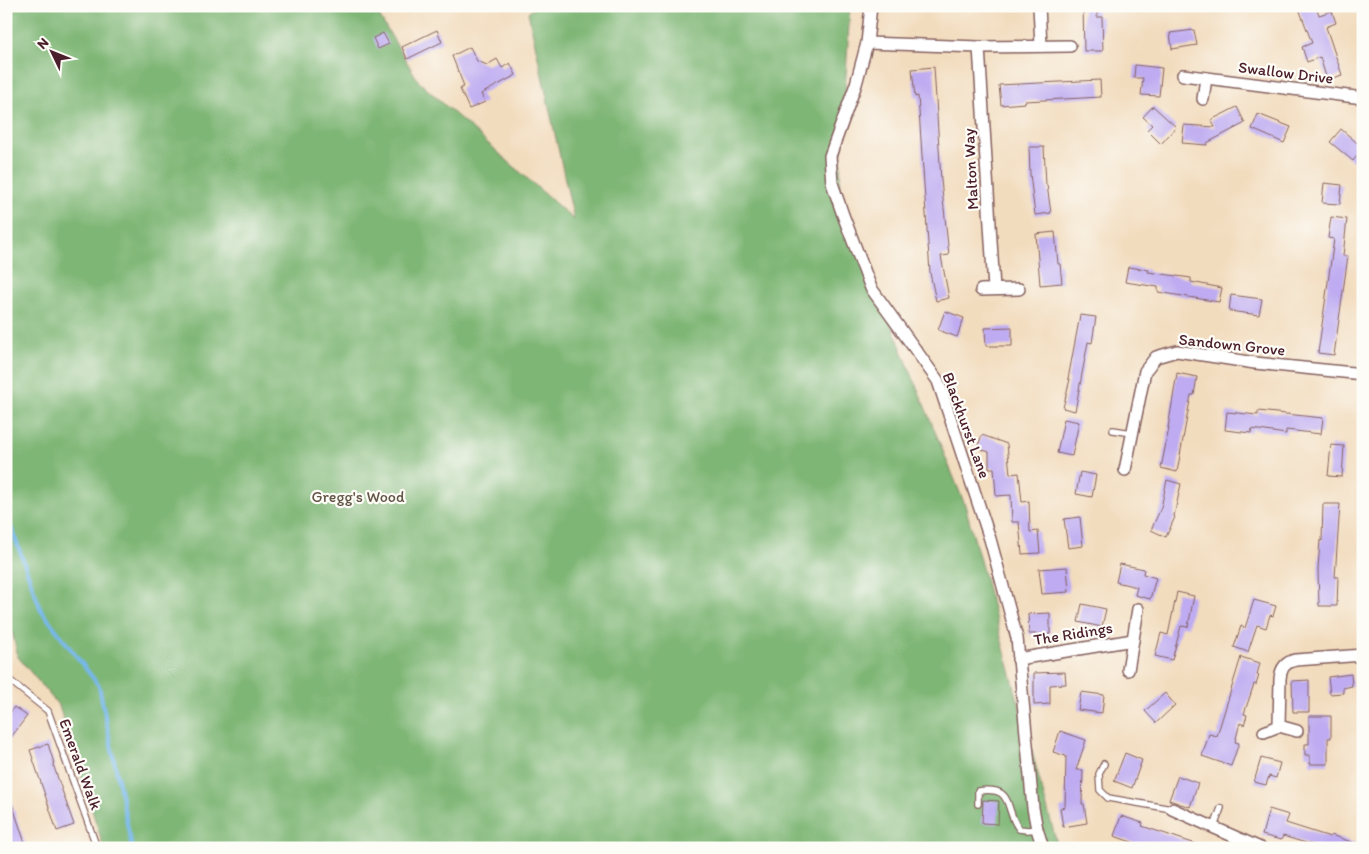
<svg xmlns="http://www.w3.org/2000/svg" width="1369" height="854" viewBox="0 0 1369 854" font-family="Itim,sans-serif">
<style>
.forest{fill:#7eb674;stroke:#646a50}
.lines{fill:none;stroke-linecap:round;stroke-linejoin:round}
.stream{stroke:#77b8eb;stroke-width:4}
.building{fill:#beabf1}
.lane-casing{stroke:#85615e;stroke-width:8}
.street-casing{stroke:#85615e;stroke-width:14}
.lane{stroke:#fff;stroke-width:5.5}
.street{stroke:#fff;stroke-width:11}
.labels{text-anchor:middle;stroke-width:4.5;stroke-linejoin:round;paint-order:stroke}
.street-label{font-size:16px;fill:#4a1f2b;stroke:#fdfcf7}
.park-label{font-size:16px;fill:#635647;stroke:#fdfcf7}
</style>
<rect width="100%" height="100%" fill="#fdfcf7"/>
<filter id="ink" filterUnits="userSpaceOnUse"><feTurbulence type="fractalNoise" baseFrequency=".02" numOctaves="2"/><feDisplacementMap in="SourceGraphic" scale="10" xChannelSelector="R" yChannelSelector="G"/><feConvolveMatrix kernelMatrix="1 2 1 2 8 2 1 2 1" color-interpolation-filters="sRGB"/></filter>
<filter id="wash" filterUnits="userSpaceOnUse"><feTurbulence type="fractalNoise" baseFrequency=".0096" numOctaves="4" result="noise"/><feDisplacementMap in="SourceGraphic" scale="20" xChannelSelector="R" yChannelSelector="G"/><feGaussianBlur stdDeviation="1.12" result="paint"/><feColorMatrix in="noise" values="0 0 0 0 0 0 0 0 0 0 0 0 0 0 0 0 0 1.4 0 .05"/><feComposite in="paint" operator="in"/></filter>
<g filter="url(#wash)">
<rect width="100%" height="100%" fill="#f2dcbe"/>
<!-- forest -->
<polygon class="forest" points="6,6 373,6 419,82 574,220 528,12 538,6 850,6 839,196 965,505 1058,848 104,848 59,706 18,657 6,606"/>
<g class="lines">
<!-- stream -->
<polyline class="stream" points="6,513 41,610 99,686 132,848"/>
</g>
<g id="blocks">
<!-- building -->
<g class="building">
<polygon points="1083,6 1097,6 1097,17 1102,17 1103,51 1084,51"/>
<polygon points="1298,6 1316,6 1319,15 1332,11 1336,23 1326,27 1342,75 1327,80 1320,57 1307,62 1302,47 1312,43"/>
<polygon points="437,30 442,42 407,59 402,47"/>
<polygon points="1194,30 1197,45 1172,49 1170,33"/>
<polygon points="383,33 389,44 378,49 373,38"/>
<polygon points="470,47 477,61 487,65 497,59 502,68 510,63 516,75 481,94 485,102 469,109 460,89 464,86 452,56"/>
<polygon points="1135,65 1162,68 1159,96 1141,95 1143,78 1134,78"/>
<polygon points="934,67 941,180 949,255 941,256 949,298 936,301 930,273 918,96 915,97 912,69"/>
<polygon points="1100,80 1101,97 1025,101 1025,103 1001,105 999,85"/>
<polygon points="1153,106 1176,127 1161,144 1147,130 1152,125 1143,117"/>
<polygon points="1237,107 1245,123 1207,143 1207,145 1182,143 1184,125 1215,127 1211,120"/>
<polygon points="1258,114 1291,127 1284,143 1252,129"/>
<polygon points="1341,129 1363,148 1353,161 1330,142"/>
<polygon points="1029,147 1044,147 1046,185 1047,185 1051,213 1035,215 1030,174"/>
<polygon points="1324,183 1342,185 1340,204 1322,203"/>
<polygon points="1331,217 1347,219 1343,256 1348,256 1334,355 1318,353 1334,239 1328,238"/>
<polygon points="1055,232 1058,264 1060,264 1062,283 1040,285 1036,234"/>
<polygon points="1128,267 1149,270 1148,272 1191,278 1191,282 1222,288 1219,302 1158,292 1158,287 1125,282"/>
<polygon points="1231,295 1262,299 1259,315 1229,311"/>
<polygon points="945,311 964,318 957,337 938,330"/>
<polygon points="1080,315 1096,317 1092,343 1088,342 1075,411 1063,408 1070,379 1068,379"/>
<polygon points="1012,327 1012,346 986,346 985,328"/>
<polygon points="1177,373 1197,377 1194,395 1191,395 1177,472 1161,468 1169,428 1168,428"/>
<polygon points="1258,411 1323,418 1321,434 1286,430 1286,434 1252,429 1251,433 1225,430 1227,412 1258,415"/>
<polygon points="1064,419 1079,422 1072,456 1057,453"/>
<polygon points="982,435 1007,444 1010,474 1019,473 1022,502 1029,501 1030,532 1038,531 1040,553 1022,554 1019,522 1012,522 1011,495 996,496 994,468 989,468 989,452 977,448"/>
<polygon points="1331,445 1344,446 1342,477 1328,476"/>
<polygon points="1080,472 1096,475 1092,497 1076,494"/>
<polygon points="1167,480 1181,484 1174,516 1175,517 1166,537 1151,530 1161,508"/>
<polygon points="1323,504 1340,504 1335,577 1338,577 1337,606 1319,606 1318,569 1320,540 1322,541"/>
<polygon points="1080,517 1083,546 1068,548 1064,519"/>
<polygon points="1120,564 1144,569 1143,574 1156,578 1150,599 1135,595 1137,587 1116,582"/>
<polygon points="1067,567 1069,592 1042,594 1039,569"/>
<polygon points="1177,592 1194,596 1188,627 1181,626 1172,660 1155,656 1161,633 1168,635"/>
<polygon points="1254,600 1276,606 1273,616 1270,615 1266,628 1257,625 1248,652 1234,647 1241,626 1245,628"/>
<polygon points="1082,604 1106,609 1102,627 1078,622"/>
<polygon points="1050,613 1050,634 1029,634 1028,614"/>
<polygon points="1241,657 1260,663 1257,675 1259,675 1256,685 1254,684 1244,714 1247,715 1244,725 1240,723 1235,742 1239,743 1231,766 1202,756 1209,734 1217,736"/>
<polygon points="1065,672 1066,684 1050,685 1050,704 1034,705 1034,673"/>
<polygon points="1351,674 1352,686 1343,688 1343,693 1330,694 1328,677"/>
<polygon points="1309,680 1309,712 1293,712 1292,681"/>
<polygon points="1081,692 1104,695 1102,713 1078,710"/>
<polygon points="1165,693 1175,705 1156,723 1145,711"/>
<polygon points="14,707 27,716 6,744 6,718"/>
<polygon points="1309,716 1331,716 1331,738 1328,738 1328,764 1310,764 1310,755 1305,755 1305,744 1309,744"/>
<polygon points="1060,731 1086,740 1076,770 1083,770 1082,804 1084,804 1087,823 1063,827 1060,808 1065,807 1066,756 1053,752"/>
<polygon points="48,744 54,763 53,764 74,825 57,831 30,750"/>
<polygon points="1125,753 1142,760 1132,788 1114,781"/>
<polygon points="1261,758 1280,763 1276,778 1269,776 1266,785 1254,782"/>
<polygon points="1178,776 1198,783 1190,807 1169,800"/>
<polygon points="6,792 8,792 26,846 20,848 9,848 6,839"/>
<polygon points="983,800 999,801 998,824 982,823"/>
<polygon points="1269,809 1289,815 1286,823 1330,837 1331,835 1363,846 1363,848 1322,848 1283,836 1281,840 1262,835"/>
<polygon points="1121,816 1143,823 1142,826 1202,846 1202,848 1149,848 1114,836"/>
</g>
</g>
</g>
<g filter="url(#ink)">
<use href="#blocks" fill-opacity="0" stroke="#85615e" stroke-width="1"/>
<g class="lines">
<defs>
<g id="lane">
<polyline points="1113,430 1132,433"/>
<polyline points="6,681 8,679 48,711 97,848"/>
<polyline points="1104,764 1099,774 1100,790 1108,798 1172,809"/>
<path d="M978 804V791C1016 786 1003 808 1019 829L1028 830 1037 829"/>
<polyline points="1214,827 1221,808"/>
</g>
<g id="street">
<polyline points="871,6 867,43 856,84 830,156 832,183 843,215 871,288 938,381 990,539 1017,638 1033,808 1037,829 1043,848"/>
<polyline points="1039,6 1041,46"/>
<polyline points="867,43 979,47 1070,46"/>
<polyline points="979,47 994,289"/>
<polyline points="1183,75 1363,98"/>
<polyline points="1203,99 1206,78"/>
<polyline points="981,290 1019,289"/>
<polyline points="1125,470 1145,371 1156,357 1177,351 1255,363 1363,374"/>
<polyline points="1018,659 1133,640"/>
<polyline points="1128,670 1138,609"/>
<path d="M1297 731 1279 726 1280 679C1281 668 1285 662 1296 660L1363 655"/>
<polyline points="1264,732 1279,726"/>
<polyline points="1172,809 1260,848"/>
</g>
</defs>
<!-- lane casing -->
<use href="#lane" class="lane-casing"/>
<!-- street casing -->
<use href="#street" class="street-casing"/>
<!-- lane -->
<use href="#lane" class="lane"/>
<!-- street -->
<use href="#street" class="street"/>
</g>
</g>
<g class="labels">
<!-- street labels -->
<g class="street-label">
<text transform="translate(1286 72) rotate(7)" y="6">Swallow Drive</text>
<text transform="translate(970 169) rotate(-93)" y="6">Malton Way</text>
<text transform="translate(1232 344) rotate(6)" y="6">Sandown Grove</text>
<text transform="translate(967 425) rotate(70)" y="6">Blackhurst Lane</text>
<text transform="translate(1073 633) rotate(-9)" y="6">The Ridings</text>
<text transform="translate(81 764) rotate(70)" y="6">Emerald Walk</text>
</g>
<!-- park labels -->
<g class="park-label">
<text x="358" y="502">Gregg's Wood</text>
</g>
</g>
<!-- margin -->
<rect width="1369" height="854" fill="none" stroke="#fdfcf7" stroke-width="25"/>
<!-- north arrow -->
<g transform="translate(52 52) rotate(313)" stroke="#fdfcf7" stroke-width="4" paint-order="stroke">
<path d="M0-4L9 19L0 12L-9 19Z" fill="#4a1f2b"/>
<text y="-8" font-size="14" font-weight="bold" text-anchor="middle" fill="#4a1f2b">N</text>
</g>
</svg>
